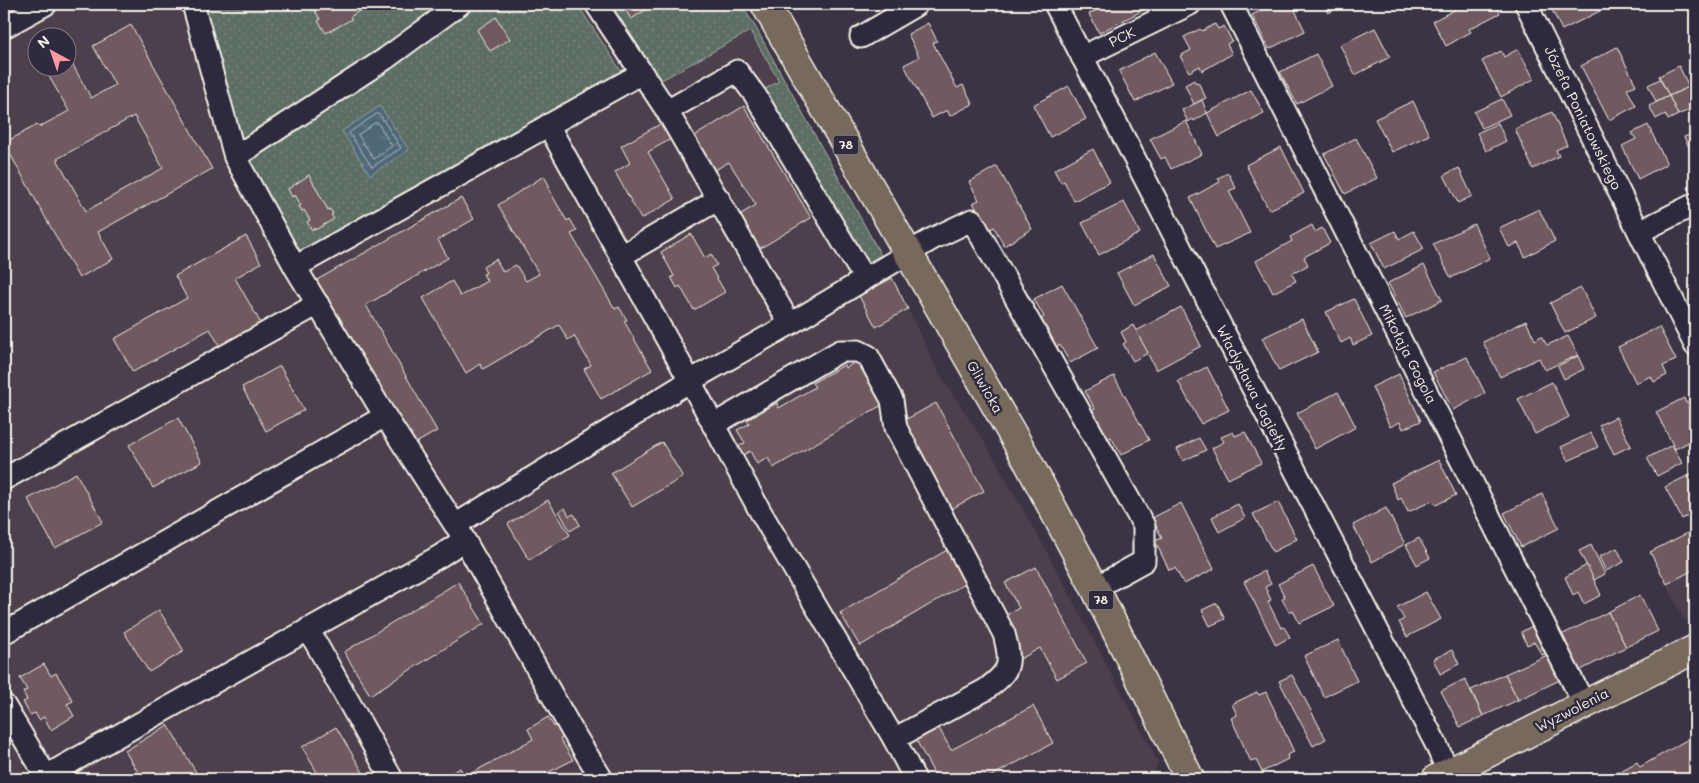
<svg xmlns="http://www.w3.org/2000/svg" width="1699" height="783" viewBox="0 0 1699 783" font-family="Mali,sans-serif">
<style>
.built{fill:#4c3f4c;fill-rule:evenodd}
.park{fill:url(#park-dots);stroke:#a8b0a6}
.water{fill:url(#water-ripples);stroke:#919fa5}
.lines{fill:none;stroke-linecap:round;stroke-linejoin:round}
.shore{stroke:#b2babb;stroke-width:1}
.building{fill:#705a60;stroke:#f4f1e8;fill-rule:evenodd}
.minor-casing{stroke:#f4f1e8;stroke-width:25}
.major-casing{stroke:#f4f1e8;stroke-width:31}
.minor{stroke:#2f2a3d;stroke-width:21}
.major{stroke:#77695c;stroke-width:28}
.labels{text-anchor:middle;stroke-width:5;stroke-linejoin:round;paint-order:stroke}
.shield{fill:#2f2a3d;stroke:#b9b5b5;stroke-width:1}
.shield-label{font-size:12px;font-weight:bold;fill:#f4f1e8}
.street-label{font-size:14px;fill:#f4f1e8;stroke:#2f2a3d}
</style>
<defs>
<pattern id="park-dots" width="8" height="8" patternUnits="userSpaceOnUse" patternTransform="scale(1.25)"><rect width="8" height="8" fill="#5d6e65"/><path d="M2 2h.1M6 6h.1" fill="none" stroke="#75837b" stroke-width="1.8" stroke-linecap="round"/></pattern>
<pattern id="water-ripples" width="26" height="14" patternUnits="userSpaceOnUse" patternTransform="scale(1.25)"><rect width="26" height="14" fill="#4f6878"/><path d="M2 4q2-2 4 0t4 0M15 11q2-2 4 0t4 0" fill="none" stroke="#697e8b"/></pattern>
</defs>
<rect width="100%" height="100%" fill="#3c3444"/>
<filter id="ink" filterUnits="userSpaceOnUse"><feTurbulence type="fractalNoise" baseFrequency=".02" numOctaves="2"/><feDisplacementMap in="SourceGraphic" scale="10" xChannelSelector="R" yChannelSelector="G"/><feConvolveMatrix kernelMatrix="1 2 1 2 8 2 1 2 1" color-interpolation-filters="sRGB"/></filter>
<g filter="url(#ink)">
<!-- built -->
<g class="built">
<path d="M23 4H733L750 30 892 278 908 309 937 370 987 446 1046 550 1158 762 1152 779H4V15ZM38 38H68V68H38Z"/>
<polygon points="1695,529 1695,615 1684,620 1650,552"/>
</g>
<!-- park -->
<g class="park">
<polygon points="203,4 577,4 621,71 529,127 298,253 245,151"/>
<polygon points="601,4 741,4 756,28 881,255 862,265 760,92 779,81 750,31 658,82"/>
</g>
<!-- water -->
<polygon class="water" points="380,106 409,150 370,175 342,131"/>
<g class="lines">
<!-- shore -->
<g class="shore">
<polygon points="377,114 380,115 401,148 372,167 349,133"/>
<polygon points="375,123 378,123 392,146 374,159 358,135"/>
</g>
</g>
<!-- building -->
<g class="building">
<polygon points="311,4 359,4 362,9 350,17 352,19 326,33 318,21 320,19"/>
<polygon points="622,4 655,4 631,19"/>
<polygon points="1109,4 1155,4 1099,33 1089,14"/>
<polygon points="1259,4 1292,4 1305,31 1269,49 1252,15 1262,10"/>
<polygon points="1323,4 1347,4 1328,13"/>
<polygon points="1458,4 1495,4 1500,13 1469,29 1471,32 1446,46 1433,21 1456,9 1454,6"/>
<polygon points="1549,4 1599,4 1602,10 1562,30"/>
<polygon points="496,17 510,39 490,51 477,30"/>
<polygon points="928,23 937,41 933,43 957,88 963,85 973,104 950,116 947,110 932,118 904,65 919,57 908,34"/>
<polygon points="1215,24 1218,29 1224,26 1232,41 1227,44 1232,54 1202,71 1200,66 1189,72 1180,56 1191,50 1184,37 1200,29 1202,31"/>
<path d="M131 25 212 169 98 232 113 259 79 278 4 143 37 125 39 127 69 111 44 68H68V56L91 98 115 85 93 46ZM134 116 163 168 86 211 57 159Z"/>
<polygon points="1375,28 1390,57 1355,75 1340,45"/>
<polygon points="1617,47 1636,85 1627,89 1636,106 1609,120 1581,66"/>
<polygon points="1518,49 1534,79 1501,97 1482,61 1501,51 1504,57"/>
<polygon points="1155,52 1172,83 1135,102 1119,71"/>
<polygon points="1316,54 1332,86 1297,104 1280,72"/>
<polygon points="1679,66 1689,87 1669,96 1659,76"/>
<polygon points="1660,79 1669,96 1656,102 1648,85"/>
<polygon points="1194,80 1196,83 1198,82 1206,98 1194,104 1185,85"/>
<polygon points="1069,86 1086,119 1050,137 1033,105"/>
<polygon points="1689,87 1695,100 1688,103 1691,109 1678,115 1669,96"/>
<polygon points="1251,90 1264,113 1219,137 1207,113"/>
<polygon points="1669,96 1678,115 1668,120 1665,114 1656,119 1649,106"/>
<polygon points="1502,99 1510,115 1482,128 1474,112"/>
<polygon points="1202,100 1207,113 1194,121 1193,119 1188,122 1182,110"/>
<polygon points="1413,101 1429,135 1392,152 1375,119"/>
<polygon points="744,106 811,218 754,252 734,218 756,205 729,162 708,174 688,140"/>
<polygon points="1552,112 1567,145 1556,150 1559,156 1533,169 1515,129"/>
<polygon points="1695,120 1695,159 1684,137 1694,133 1689,123"/>
<polygon points="1186,121 1202,154 1171,169 1165,157 1161,159 1150,139"/>
<polygon points="662,123 671,139 648,152 675,199 641,219 615,172 630,163 621,146"/>
<polygon points="1498,123 1506,141 1486,151 1477,133"/>
<polygon points="1648,125 1667,164 1638,179 1622,146 1636,139 1632,133"/>
<polygon points="1356,138 1377,178 1345,194 1324,154"/>
<polygon points="1281,147 1304,193 1269,210 1246,165"/>
<polygon points="1093,149 1110,182 1074,201 1064,181 1061,183 1054,170"/>
<polygon points="997,166 1032,229 1004,246 994,227 989,230 973,203 979,200 969,182"/>
<polygon points="1459,168 1472,196 1458,203 1444,175"/>
<polygon points="1228,173 1236,188 1229,191 1250,233 1215,249 1190,198 1220,182 1218,178"/>
<polygon points="309,175 328,210 330,209 333,214 331,215 334,219 315,230 314,228 312,230 307,222 310,220 304,210 302,211 299,206 301,205 295,195 292,197 288,189"/>
<polygon points="544,176 550,187 548,188 567,221 570,219 577,231 571,234 615,309 619,307 627,320 624,321 652,370 601,399 584,369 591,365 574,336 568,340 559,325 483,369 480,364 466,373 423,298 452,281 460,296 487,281 483,274 486,273 483,267 496,259 503,272 516,265 526,281 539,274 498,205"/>
<polygon points="461,198 474,219 438,240 448,258 366,305 437,431 409,447 315,281"/>
<polygon points="1124,202 1140,233 1099,255 1082,223"/>
<polygon points="1539,209 1555,241 1525,257 1518,243 1509,247 1499,228"/>
<polygon points="1474,224 1490,258 1451,278 1433,244"/>
<polygon points="1312,225 1315,232 1322,228 1330,243 1304,257 1308,265 1292,274 1296,281 1273,293 1256,261 1292,241 1290,237"/>
<polygon points="1395,231 1399,239 1414,231 1424,249 1384,269 1371,243"/>
<polygon points="691,234 705,258 711,254 717,265 711,268 725,292 694,310 680,286 677,288 671,277 674,276 661,252"/>
<polygon points="246,236 261,263 235,278 264,329 223,352 210,329 133,372 114,339 187,298 175,276"/>
<polygon points="1154,254 1171,286 1134,305 1117,273"/>
<polygon points="1424,265 1442,300 1406,318 1388,283"/>
<polygon points="892,278 908,309 876,327 859,296"/>
<polygon points="1062,284 1098,348 1070,363 1060,345 1055,348 1039,320 1044,317 1034,299"/>
<polygon points="1581,288 1596,318 1565,333 1550,303"/>
<polygon points="1354,299 1372,336 1353,345 1350,338 1341,343 1326,312"/>
<polygon points="1181,307 1201,346 1156,370 1136,331"/>
<polygon points="1302,319 1318,352 1279,371 1262,338"/>
<polygon points="1526,321 1535,340 1541,336 1547,345 1568,336 1578,355 1545,370 1539,358 1500,377 1483,342"/>
<polygon points="1133,325 1148,353 1133,361 1123,344 1126,342 1121,332"/>
<polygon points="1659,327 1676,360 1663,366 1667,375 1654,382 1651,376 1636,383 1618,347"/>
<polygon points="1578,356 1584,369 1564,379 1558,366"/>
<polygon points="1467,357 1485,393 1453,410 1433,372"/>
<polygon points="857,361 882,405 773,468 768,458 757,464 750,451 743,455 738,447 745,443 737,430 749,424 747,420 777,403 779,408 815,387 812,383 844,365 846,368"/>
<polygon points="280,366 304,410 266,431 242,387"/>
<polygon points="1207,367 1229,410 1201,424 1178,381"/>
<polygon points="1399,374 1421,421 1403,429 1400,422 1390,427 1372,387"/>
<polygon points="1114,376 1149,440 1121,455 1111,437 1106,440 1090,412 1095,409 1085,391"/>
<polygon points="1552,382 1569,417 1535,434 1518,399"/>
<polygon points="1338,392 1356,427 1315,449 1297,413"/>
<polygon points="1684,398 1686,403 1692,400 1695,407 1695,439 1675,449 1656,412"/>
<polygon points="936,403 984,491 951,509 903,421"/>
<polygon points="1616,417 1631,446 1614,454 1599,425"/>
<polygon points="178,418 202,462 153,488 129,445"/>
<polygon points="1233,432 1235,436 1245,432 1261,463 1228,479 1212,448 1224,442 1221,437"/>
<polygon points="1591,433 1598,447 1568,461 1561,447"/>
<polygon points="1199,438 1206,450 1183,461 1177,449"/>
<polygon points="662,442 683,477 632,507 611,473"/>
<polygon points="1672,445 1682,463 1657,476 1647,458"/>
<polygon points="1439,460 1456,495 1436,505 1432,501 1408,512 1401,498 1398,500 1391,483"/>
<polygon points="1695,472 1695,512 1682,519 1665,487"/>
<polygon points="76,473 103,522 55,548 28,499"/>
<polygon points="1542,494 1559,528 1521,547 1504,513"/>
<polygon points="548,500 570,535 529,560 508,524"/>
<polygon points="1278,502 1297,539 1273,552 1253,514"/>
<polygon points="1181,503 1214,569 1184,584 1175,568 1169,570 1155,541 1162,538 1152,518"/>
<polygon points="1238,504 1245,518 1219,532 1212,517"/>
<polygon points="565,508 569,516 574,514 580,525 570,531 559,511"/>
<polygon points="1386,508 1405,544 1372,562 1353,525"/>
<polygon points="1695,529 1695,569 1667,584 1650,552"/>
<polygon points="1419,538 1430,558 1417,565 1406,545"/>
<polygon points="1591,545 1605,574 1594,580 1579,551"/>
<polygon points="1617,548 1624,562 1606,571 1599,557"/>
<polygon points="947,550 966,583 860,646 840,613"/>
<polygon points="1587,565 1601,595 1584,604 1578,592 1573,595 1565,577"/>
<polygon points="1313,566 1334,606 1299,623 1293,610 1289,612 1282,599 1285,597 1278,584"/>
<polygon points="1036,567 1087,663 1057,679 1040,648 1020,659 999,619 1019,608 1005,583"/>
<polygon points="1264,571 1271,584 1265,587 1271,600 1268,602 1281,628 1284,627 1290,637 1276,645 1244,582"/>
<polygon points="458,582 484,624 370,695 344,652"/>
<polygon points="1426,592 1441,619 1407,637 1399,622 1404,619 1397,607"/>
<polygon points="1640,595 1658,631 1626,647 1608,612"/>
<polygon points="1217,603 1225,619 1210,626 1202,610"/>
<polygon points="159,610 184,651 149,672 124,632"/>
<polygon points="1608,612 1626,647 1575,673 1557,637"/>
<polygon points="1536,624 1551,651 1542,655 1534,642 1527,645 1521,632"/>
<polygon points="1338,640 1357,681 1324,697 1304,656"/>
<polygon points="1452,650 1459,664 1440,674 1433,659"/>
<polygon points="1552,653 1564,678 1518,700 1505,674"/>
<polygon points="44,664 51,676 56,673 73,701 67,704 74,716 51,730 44,717 39,720 35,713 30,715 23,702 27,700 23,692 27,690 20,678"/>
<polygon points="1505,674 1518,700 1483,716 1471,690"/>
<polygon points="1292,675 1326,739 1313,746 1279,681"/>
<polygon points="1465,679 1483,716 1460,727 1441,691"/>
<polygon points="1257,692 1259,695 1266,692 1294,752 1287,755 1288,759 1262,772 1256,760 1251,762 1231,718 1237,715 1232,704"/>
<polygon points="1033,706 1053,743 986,779 937,779 916,740 939,728 951,750"/>
<polygon points="548,717 554,727 561,722 568,734 560,739 573,760 535,779 441,779 460,768 465,777 533,739 528,729"/>
<polygon points="168,725 200,779 142,779 125,751"/>
<polygon points="336,727 367,779 321,779 302,747"/>
<polygon points="1695,735 1695,775 1688,779 1606,779 1637,762 1640,767"/>
</g>
<g class="lines">
<defs>
<g id="minor">
<polyline points="193,4 235,157 295,267 385,416 455,525 690,381 790,324 932,239 972,220 1144,526 1144,561 1095,588"/>
<polyline points="596,4 667,111 790,324"/>
<polyline points="1055,4 1436,744 1448,772"/>
<polyline points="1231,4 1584,704"/>
<polyline points="1526,4 1695,345"/>
<polyline points="4,27 46,4"/>
<polyline points="861,37 916,5 915,4"/>
<polyline points="1082,57 1190,4"/>
<polyline points="667,111 737,71 755,95 865,279"/>
<polyline points="548,125 690,381 760,511 894,739 915,779"/>
<polyline points="235,157 385,59 460,4"/>
<polyline points="1639,232 1695,204"/>
<polyline points="621,256 719,199"/>
<polyline points="295,267 642,73"/>
<path d="M713 425 840 351H858L868 356 892 400 896 428 1004 634C1012 664 1011 671 985 690L894 739"/>
<polyline points="4,479 318,304"/>
<polyline points="457,527 574,734 602,779"/>
<polyline points="308,629 392,779"/>
<polyline points="4,633 385,416"/>
<polyline points="4,705 46,776 440,556 464,540"/>
</g>
<g id="major">
<polyline points="765,4 1026,458 1095,588 1190,779"/>
<polyline points="1436,779 1695,649"/>
</g>
</defs>
<!-- minor casing -->
<use href="#minor" class="minor-casing"/>
<!-- major casing -->
<use href="#major" class="major-casing"/>
<!-- minor -->
<use href="#minor" class="minor"/>
<!-- major -->
<use href="#major" class="major"/>
</g>
</g>
<g class="labels">
<!-- shield labels -->
<g class="shield">
<rect x="833.5" y="135.5" width="25" height="19" rx="4"/>
<rect x="1088.5" y="590.5" width="25" height="19" rx="4"/>
</g>
<g class="shield-label">
<text x="846" y="149">78</text>
<text x="1101" y="604">78</text>
</g>
<!-- street labels -->
<g class="street-label">
<text transform="translate(1122 37) rotate(-26)" y="5">PCK</text>
<text transform="translate(1583 118) rotate(64)" y="5">Józefa Poniatowskiego</text>
<text transform="translate(1408 354) rotate(63)" y="5">Mikołaja Gogola</text>
<text transform="translate(985 387) rotate(60)" y="5">Gliwicka</text>
<text transform="translate(1252 388) rotate(63)" y="5">Władysława Jagiełły</text>
<text transform="translate(1572 710) rotate(-27)" y="5">Wyzwolenia</text>
</g>
</g>
<!-- margin -->
<rect width="1699" height="783" fill="none" stroke="#2f2a3d" stroke-width="20"/>
<rect x="10" y="10" width="1679" height="763" fill="none" stroke="#f4f1e8" stroke-width="2" filter="url(#ink)"/>
<!-- north arrow -->
<g transform="translate(52 52) rotate(320)"><circle r="24" fill="#2f2a3d" stroke="#7e7a81"/>
<path d="M0-4L9 19L0 12L-9 19Z" fill="#ff9aa2"/>
<text y="-8" font-size="14" font-weight="bold" text-anchor="middle" fill="#f4f1e8">N</text>
</g>
</svg>
